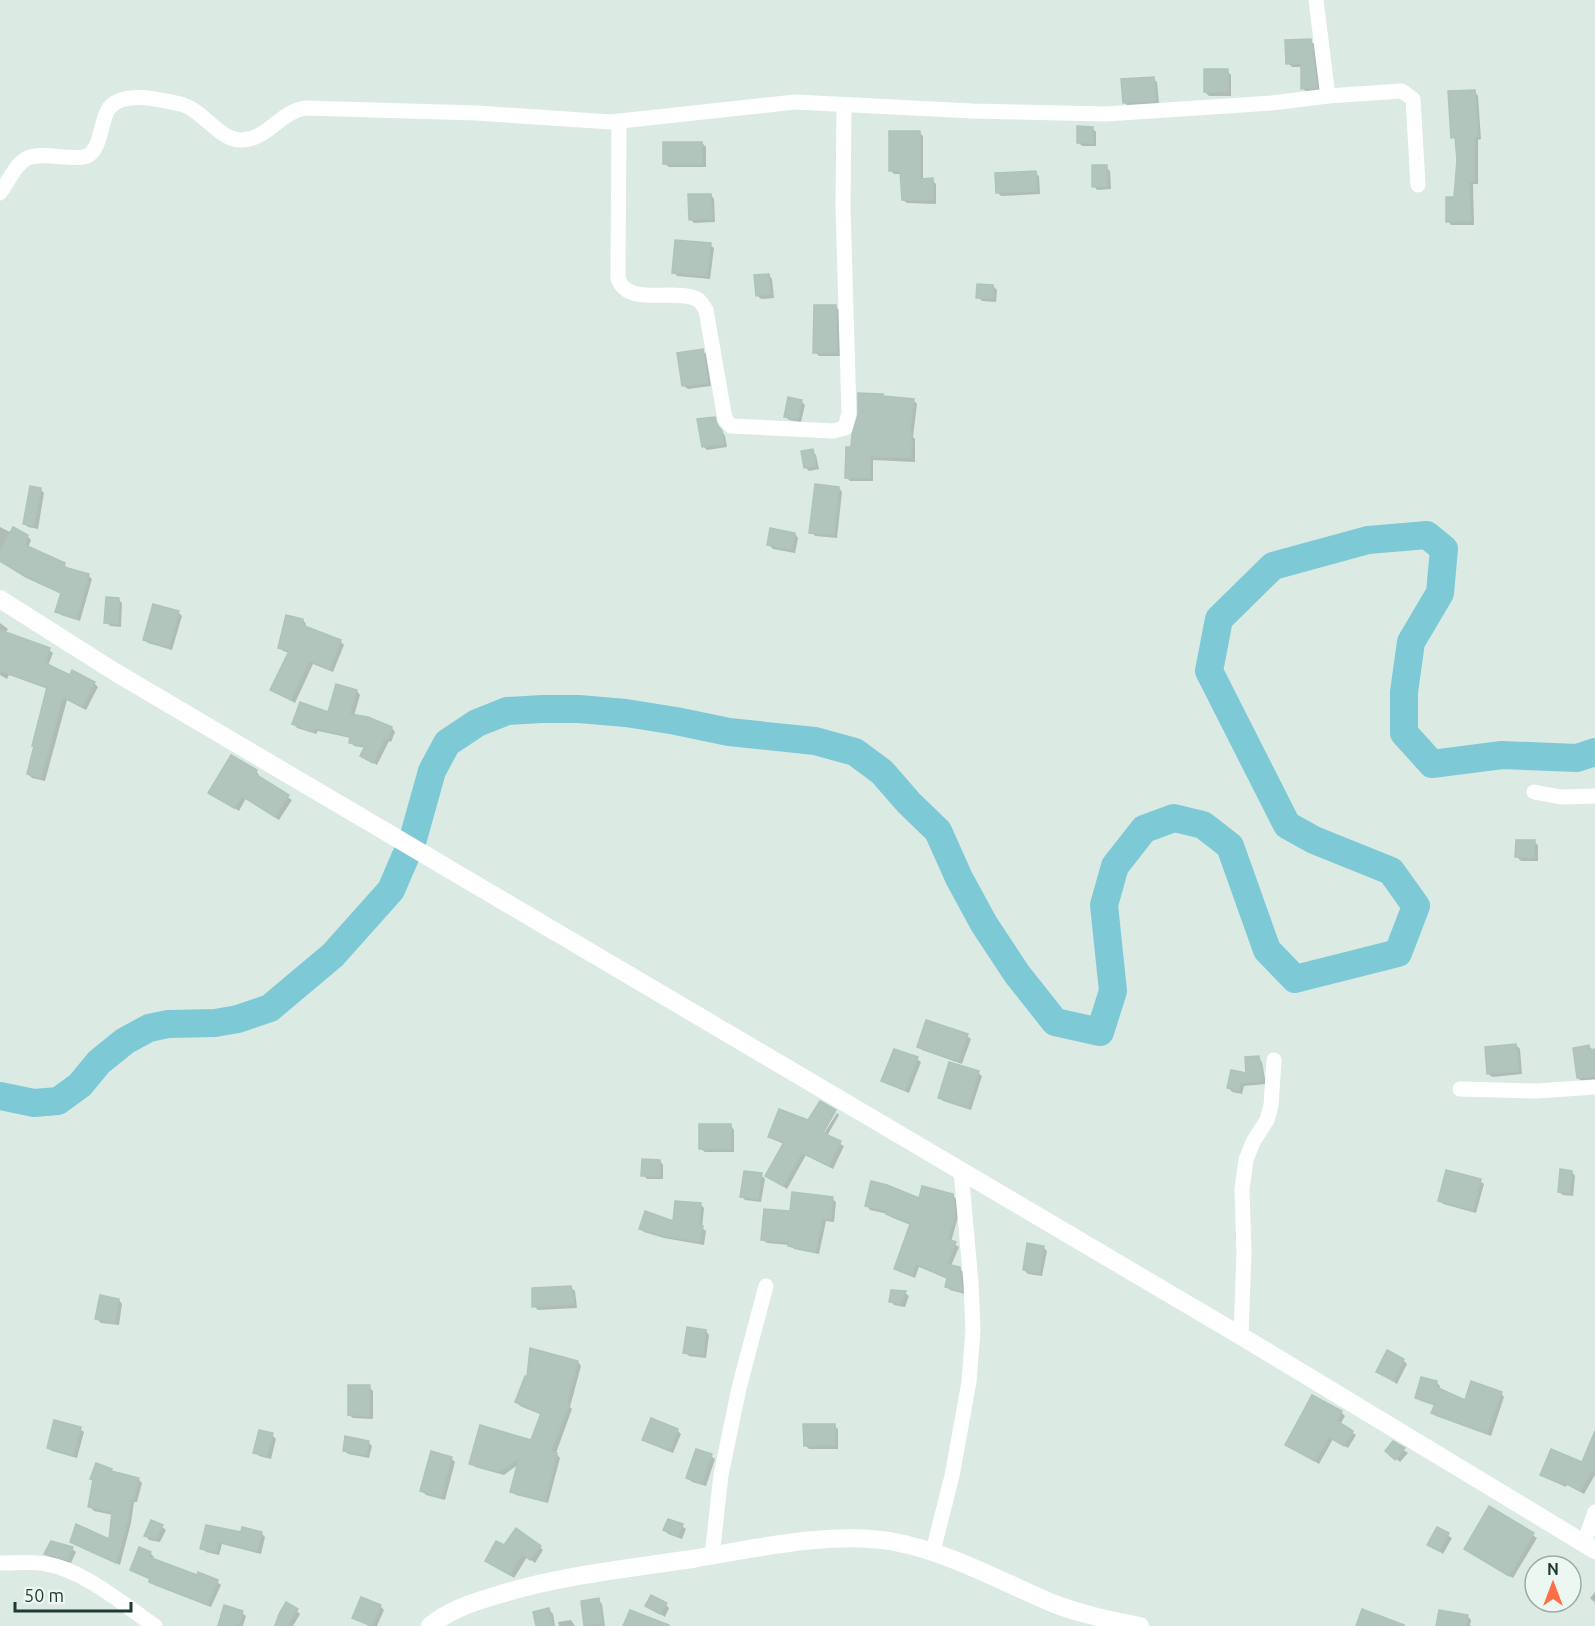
<svg xmlns="http://www.w3.org/2000/svg" width="1595" height="1626" viewBox="0 0 1595 1626" font-family="Ubuntu,sans-serif">
<style>
.shadow{fill:#0003}
.lines{fill:none;stroke-linecap:round;stroke-linejoin:round}
.river{stroke:#7dcad6;stroke-width:28}
.building{fill:#b1c5bd;stroke:#aec4bb;stroke-width:1.5}
.street{stroke:#fff;stroke-width:15}
.secondary{stroke:#fff;stroke-width:18}
</style>
<rect width="100%" height="100%" fill="#dceae4"/>
<!-- shadow -->
<g class="shadow">
<polygon points="1310,41 1314,44 1320,91 1306,92 1303,88 1302,67 1292,67 1288,63"/>
<polygon points="1227,71 1231,75 1231,96 1209,96 1205,92"/>
<polygon points="1153,79 1157,82 1159,104 1128,106 1124,102"/>
<polygon points="1475,92 1478,96 1481,139 1478,140 1478,184 1473,184 1474,225 1451,225 1448,221 1455,198 1459,160 1457,141 1453,137"/>
<polygon points="1092,128 1096,132 1096,146 1082,146 1078,142"/>
<polygon points="919,132 923,136 923,180 932,180 936,184 936,204 907,203 903,200 902,174 894,174 891,171"/>
<polygon points="702,143 706,147 706,167 669,167 665,164"/>
<polygon points="1106,167 1110,171 1111,189 1097,190 1094,186"/>
<polygon points="1035,173 1039,176 1040,194 1001,196 998,193"/>
<polygon points="711,195 714,199 715,222 694,223 690,219"/>
<polygon points="710,245 714,248 710,279 677,276 674,272"/>
<polygon points="769,275 772,279 774,298 761,299 757,295"/>
<polygon points="993,286 997,290 996,302 982,301 978,297"/>
<polygon points="835,306 839,310 841,356 819,356 815,352"/>
<polygon points="702,351 706,354 711,386 688,389 684,386"/>
<polygon points="883,395 885,398 913,400 917,404 913,437 915,439 915,462 873,460 873,481 850,481 846,477 853,449"/>
<polygon points="802,402 805,405 801,422 789,420 785,416"/>
<polygon points="714,418 725,436 727,447 707,450 703,446"/>
<polygon points="812,451 816,455 819,469 809,471 805,467"/>
<polygon points="839,488 842,492 837,538 815,536 811,532"/>
<polygon points="40,489 44,493 38,529 28,527 25,524"/>
<polygon points="0,527 12,533 27,536 31,540 28,548 64,565 68,568 88,575 92,579 80,621 61,615 57,611 62,594 32,580 0,561"/>
<polygon points="795,534 798,538 795,553 773,549 769,545"/>
<polygon points="119,600 122,603 121,627 110,626 106,622"/>
<polygon points="178,612 182,616 172,650 148,643 145,640"/>
<polygon points="303,620 306,624 305,627 340,641 344,645 333,672 313,664 295,703 272,690 290,653 283,651 280,647"/>
<polygon points="0,623 8,629 5,634 49,650 53,653 48,666 70,677 94,683 98,687 86,710 67,700 45,781 32,778 28,774 48,689 9,675 7,679 0,675"/>
<polygon points="357,691 360,695 354,716 392,728 395,732 391,742 389,741 377,765 362,756 366,748 354,746 351,742 351,738 318,731 316,734 297,728 294,724 329,714"/>
<polygon points="256,771 259,775 258,778 292,800 279,820 246,798 239,811 214,796"/>
<polygon points="1534,842 1538,845 1538,861 1521,861 1517,857"/>
<polygon points="967,1036 971,1039 962,1064 922,1050 918,1046"/>
<polygon points="1516,1045 1520,1049 1522,1074 1492,1077 1488,1073"/>
<polygon points="1589,1047 1595,1051 1595,1081 1582,1082 1578,1078"/>
<polygon points="1258,1058 1262,1062 1266,1084 1244,1086 1242,1094 1232,1092 1229,1088 1248,1075"/>
<polygon points="917,1059 921,1062 909,1093 887,1084 883,1081"/>
<polygon points="978,1073 982,1076 971,1110 943,1101 940,1097"/>
<polygon points="837,1113 839,1115 827,1136 844,1146 833,1169 806,1155 787,1189 767,1176 784,1144 774,1140 770,1137 820,1140"/>
<polygon points="731,1126 734,1130 734,1152 705,1152 701,1149"/>
<polygon points="660,1161 663,1165 663,1179 647,1179 643,1175"/>
<polygon points="1572,1172 1575,1176 1573,1196 1563,1195 1559,1192"/>
<polygon points="761,1175 765,1179 761,1202 745,1200 741,1196"/>
<polygon points="1480,1181 1484,1184 1476,1213 1443,1204 1440,1200"/>
<polygon points="952,1195 956,1199 958,1217 951,1242 959,1247 951,1266 959,1268 963,1272 965,1294 950,1290 946,1286 948,1279 919,1267 915,1278 900,1272 896,1269 911,1225 891,1217 888,1214 870,1210 867,1206"/>
<polygon points="832,1199 836,1202 834,1222 826,1221 819,1254 794,1249 790,1245 767,1243 763,1240 791,1213"/>
<polygon points="700,1204 704,1208 702,1228 706,1231 704,1245 664,1238 644,1232 640,1228 674,1223"/>
<polygon points="1043,1247 1047,1251 1042,1276 1028,1274 1024,1270"/>
<polygon points="571,1288 575,1291 577,1308 538,1310 534,1306"/>
<polygon points="905,1293 909,1296 905,1307 894,1305 891,1301"/>
<polygon points="119,1300 122,1304 119,1325 101,1323 97,1319"/>
<polygon points="706,1331 709,1335 706,1358 689,1356 685,1352"/>
<polygon points="1403,1360 1407,1364 1397,1384 1378,1372"/>
<polygon points="578,1362 581,1366 570,1407 572,1409 556,1453 560,1458 548,1503 516,1495 512,1491 519,1464 504,1475 475,1467 471,1463 532,1441 542,1415 520,1406 517,1402"/>
<polygon points="1436,1382 1440,1386 1439,1390 1466,1402 1501,1393 1504,1397 1491,1436 1436,1416 1433,1413 1436,1406 1421,1401 1417,1398"/>
<polygon points="369,1387 373,1391 373,1419 353,1418 349,1415"/>
<polygon points="1312,1397 1341,1412 1345,1416 1340,1425 1356,1435 1348,1448 1333,1439 1319,1464 1287,1445"/>
<polygon points="834,1426 838,1429 838,1449 809,1449 805,1445"/>
<polygon points="80,1429 84,1432 77,1458 52,1451 48,1448"/>
<polygon points="677,1430 681,1434 673,1453 648,1443 644,1439"/>
<polygon points="272,1435 276,1439 271,1459 259,1456 255,1452"/>
<polygon points="368,1442 372,1446 369,1458 348,1454 344,1450"/>
<polygon points="1393,1443 1408,1453 1400,1462 1387,1451"/>
<polygon points="1595,1454 1595,1475 1584,1494 1567,1484 1566,1487 1546,1478 1542,1474 1583,1464"/>
<polygon points="711,1456 715,1459 706,1486 692,1482 688,1478"/>
<polygon points="451,1458 455,1462 445,1500 426,1495 422,1491"/>
<polygon points="111,1470 114,1473 138,1479 142,1483 137,1502 134,1502 131,1523 120,1565 76,1545 72,1542 110,1541 113,1515 94,1511 90,1507"/>
<polygon points="1489,1508 1537,1538 1513,1578 1465,1549"/>
<polygon points="207,1526 242,1534 261,1533 265,1537 261,1554 222,1544 219,1555 206,1552 202,1548"/>
<polygon points="682,1526 686,1529 682,1539 668,1534 665,1530"/>
<polygon points="162,1527 166,1530 160,1542 149,1540 146,1536"/>
<polygon points="1437,1529 1452,1538 1443,1554 1429,1544"/>
<polygon points="52,1543 72,1549 76,1552 71,1563 50,1557 46,1554"/>
<polygon points="504,1547 540,1547 543,1550 535,1563 527,1557 514,1578 487,1560"/>
<polygon points="150,1553 154,1557 152,1560 198,1577 217,1582 221,1585 211,1607 154,1585 151,1580 135,1573 132,1569"/>
<polygon points="1595,1592 1595,1603 1590,1598"/>
<polygon points="598,1600 602,1604 605,1626 587,1626 585,1625"/>
<polygon points="646,1605 666,1605 669,1608 665,1617"/>
<polygon points="380,1606 384,1610 377,1626 369,1626 354,1618"/>
<polygon points="549,1610 553,1614 555,1626 537,1626"/>
<polygon points="297,1611 300,1614 293,1626 276,1626"/>
<polygon points="242,1613 246,1616 243,1626 219,1626"/>
<polygon points="1468,1617 1471,1620 1470,1626 1438,1626"/>
<polygon points="571,1620 575,1626 559,1626 558,1622"/>
</g>
<g class="lines">
<!-- river -->
<polyline class="river" points="0,1096 34,1103 58,1101 80,1085 99,1062 125,1041 149,1028 168,1024 215,1023 238,1019 270,1008 333,955 391,890 413,839 432,771 447,743 477,723 507,711 542,709 579,709 626,713 676,721 729,732 815,741 855,752 882,772 909,803 938,831 959,878 984,924 1017,974 1055,1022 1100,1032 1113,991 1104,905 1115,866 1144,829 1174,818 1203,825 1230,846 1267,950 1295,979 1398,953 1416,906 1391,871 1314,840 1287,825 1209,671 1219,619 1273,566 1368,540 1427,535 1444,549 1440,593 1411,642 1404,692 1404,733 1432,764 1502,755 1577,758 1595,752"/>
</g>
<!-- building -->
<g class="building">
<polygon points="1311,39 1317,88 1301,89 1301,63 1286,64 1285,40"/>
<rect x="1204" y="69" width="24" height="23"/>
<polygon points="1154,77 1156,101 1123,103 1121,79"/>
<polygon points="1475,90 1478,136 1475,136 1474,181 1469,181 1471,221 1446,222 1446,197 1454,197 1457,160 1455,137 1451,138 1448,91"/>
<polygon points="1077,126 1093,127 1093,143 1077,143"/>
<polygon points="889,131 920,131 920,179 933,178 933,200 902,200 900,171 889,171"/>
<rect x="663" y="142" width="39" height="22"/>
<polygon points="1092,165 1107,165 1107,186 1092,187"/>
<polygon points="1036,171 1037,191 996,193 995,173"/>
<polygon points="688,194 711,194 712,219 689,220"/>
<polygon points="675,240 711,243 707,276 672,273"/>
<polygon points="769,274 771,294 756,296 754,275"/>
<polygon points="977,284 993,285 993,298 976,298"/>
<polygon points="814,305 836,305 837,353 813,353"/>
<polygon points="703,349 708,383 682,386 677,353"/>
<polygon points="858,393 883,394 883,396 914,399 910,433 912,434 911,458 870,457 870,478 845,478 846,447 851,447 852,435 858,415"/>
<polygon points="788,397 802,400 798,419 784,417"/>
<polygon points="715,417 717,425 722,431 724,444 702,447 697,419"/>
<polygon points="813,449 816,466 804,468 801,451"/>
<polygon points="815,484 839,487 834,535 809,533"/>
<polygon points="30,486 41,488 34,526 23,524"/>
<polygon points="13,527 28,535 25,545 65,563 64,567 89,574 77,618 55,612 61,593 26,577 0,561 0,551"/>
<polygon points="770,528 795,533 792,550 767,545"/>
<polygon points="106,597 119,598 118,624 104,623"/>
<polygon points="153,604 179,611 169,647 143,640"/>
<polygon points="286,615 303,619 302,625 341,640 330,669 309,661 291,700 270,690 289,651 278,648"/>
<polygon points="0,630 50,648 45,663 70,675 72,670 95,682 82,707 63,697 41,778 27,774 34,746 32,746 47,687 0,671"/>
<polygon points="336,684 357,690 350,714 368,717 392,727 388,739 385,738 373,763 360,756 365,746 349,743 350,736 314,728 313,732 292,724 300,702 328,712"/>
<polygon points="231,755 257,770 255,774 289,795 275,817 242,796 234,808 208,793"/>
<polygon points="1516,840 1535,840 1534,858 1515,857"/>
<polygon points="926,1020 968,1034 958,1061 917,1047"/>
<polygon points="1516,1044 1519,1071 1487,1074 1485,1047"/>
<polygon points="1589,1045 1590,1050 1595,1049 1595,1077 1577,1078 1573,1048"/>
<polygon points="894,1049 918,1057 905,1090 881,1081"/>
<polygon points="1259,1056 1263,1081 1240,1083 1239,1091 1227,1088 1231,1070 1246,1073 1245,1057"/>
<polygon points="949,1062 979,1071 968,1107 938,1098"/>
<polygon points="820,1101 836,1110 823,1133 841,1141 829,1166 802,1153 783,1186 765,1176 784,1142 768,1137 779,1109 808,1120"/>
<rect x="699" y="1124" width="32" height="25"/>
<polygon points="642,1159 660,1160 660,1176 641,1176"/>
<polygon points="1560,1169 1572,1171 1570,1193 1558,1192"/>
<polygon points="1446,1170 1481,1179 1473,1210 1438,1201"/>
<polygon points="744,1171 762,1173 758,1199 740,1197"/>
<polygon points="871,1181 887,1185 919,1198 922,1186 953,1194 955,1213 948,1239 956,1242 947,1264 960,1267 962,1291 945,1287 947,1278 916,1264 912,1275 894,1269 910,1224 886,1214 887,1211 865,1206"/>
<polygon points="792,1192 833,1197 831,1219 823,1218 815,1252 788,1246 789,1242 761,1240 764,1209 790,1211"/>
<polygon points="675,1201 701,1203 699,1225 703,1226 700,1242 659,1235 639,1229 645,1211 673,1221"/>
<polygon points="1027,1243 1044,1246 1039,1273 1023,1270"/>
<polygon points="571,1286 574,1304 532,1307 532,1288"/>
<polygon points="891,1290 906,1291 901,1304 889,1302"/>
<polygon points="100,1295 119,1299 115,1323 95,1319"/>
<polygon points="687,1327 706,1330 703,1355 683,1353"/>
<polygon points="530,1348 578,1361 567,1403 569,1404 551,1451 557,1453 545,1501 510,1492 519,1458 500,1472 469,1464 480,1425 531,1440 541,1413 515,1402 525,1376 527,1377"/>
<polygon points="1387,1350 1404,1359 1394,1381 1376,1372"/>
<polygon points="1421,1377 1437,1381 1436,1387 1465,1400 1471,1381 1502,1392 1487,1433 1431,1413 1435,1404 1415,1398"/>
<polygon points="348,1385 370,1385 369,1416 348,1415"/>
<polygon points="1312,1395 1342,1411 1337,1421 1353,1431 1344,1446 1329,1437 1315,1461 1285,1445"/>
<polygon points="651,1418 678,1429 670,1450 642,1440"/>
<polygon points="54,1420 81,1427 73,1456 47,1448"/>
<polygon points="803,1424 835,1424 835,1445 804,1446"/>
<polygon points="259,1430 273,1433 267,1456 253,1453"/>
<polygon points="1595,1431 1595,1473 1592,1471 1580,1491 1563,1482 1562,1484 1540,1475 1551,1449 1582,1462"/>
<polygon points="345,1436 369,1441 366,1455 343,1451"/>
<polygon points="1393,1441 1405,1448 1395,1460 1385,1451"/>
<polygon points="696,1449 712,1454 702,1484 686,1478"/>
<polygon points="431,1451 452,1457 441,1497 420,1491"/>
<polygon points="96,1463 112,1469 111,1471 139,1478 133,1500 131,1499 128,1519 116,1563 70,1542 76,1524 109,1539 112,1512 88,1507 93,1480 90,1479"/>
<polygon points="1489,1506 1534,1533 1509,1576 1464,1549"/>
<polygon points="668,1519 683,1524 678,1536 663,1530"/>
<polygon points="151,1520 163,1525 156,1539 144,1536"/>
<polygon points="206,1525 241,1532 242,1527 262,1532 257,1551 218,1542 216,1552 200,1549"/>
<polygon points="1437,1527 1449,1533 1439,1551 1427,1545"/>
<polygon points="516,1528 541,1546 530,1560 522,1554 510,1575 485,1561 496,1541 504,1545"/>
<polygon points="51,1541 73,1547 67,1560 44,1554"/>
<polygon points="139,1547 151,1552 149,1557 197,1575 198,1572 218,1580 208,1605 149,1582 150,1578 130,1570"/>
<polygon points="651,1595 667,1603 660,1614 645,1606"/>
<polygon points="361,1597 381,1605 372,1626 352,1618"/>
<polygon points="599,1598 602,1623 584,1626 581,1601"/>
<polygon points="286,1602 298,1609 287,1626 275,1626 279,1614"/>
<polygon points="224,1605 243,1611 238,1626 218,1626"/>
<polygon points="549,1608 553,1626 536,1626 533,1612"/>
<polygon points="1362,1609 1404,1625 1404,1626 1356,1626"/>
<polygon points="630,1610 669,1625 668,1626 623,1626"/>
<polygon points="1439,1610 1468,1615 1466,1626 1436,1626"/>
</g>
<g class="lines">
<!-- street -->
<g class="street">
<polyline points="1328,96 1402,91 1413,99 1418,185"/>
<path d="M619 121 618 278C626 307 675 288 697 299 701 301 703 306 706 310L725 419 731 426 834 431 845 428 849 413 843 207 844 105"/>
<path d="M0 193C23 158 20 152 64 157 71 157 80 159 87 156 94 153 97 145 99 138 102 129 104 115 109 108 125 90 160 100 180 104 203 109 219 141 242 140 268 139 280 112 305 108L476 113 611 122 795 102 972 111 1106 114 1272 103 1328 96 1316 0"/>
<polyline points="1534,792 1561,797 1595,796"/>
<polyline points="1460,1089 1537,1091 1595,1087"/>
<polyline points="1241,1336 1244,1252 1242,1189 1246,1160 1253,1142 1267,1120 1271,1106 1274,1060"/>
<polyline points="1584,1543 1595,1512"/>
<polyline points="933,1551 952,1476 969,1382 973,1330 971,1283 961,1171"/>
<polyline points="712,1556 721,1475 739,1388 766,1286"/>
<path d="M0 1563C15 1563 32 1561 46 1564 84 1570 124 1605 155 1626"/>
</g>
<!-- secondary -->
<g class="secondary">
<polyline points="0,599 115,672 1241,1336 1595,1550"/>
<path d="M430 1626C448 1611 468 1604 491 1597 556 1576 624 1569 692 1559 753 1549 834 1530 895 1542 951 1553 1000 1581 1052 1603 1080 1614 1110 1620 1140 1626"/>
</g>
</g>
<!-- north arrow -->
<g transform="translate(1553 1584)"><circle r="28" fill="#edf7f2" stroke="#9aaca5" stroke-width="1.5"/>
<path d="M0-4.5L10 22L0 15L-10 22Z" fill="#ff6f46"/>
<text y="-9" font-size="16" font-weight="bold" text-anchor="middle" fill="#1d3b32">N</text>
</g>
<!-- scale -->
<path d="M15 1602v9h116v-9" fill="none" stroke="#1d3b32" stroke-width="3"/>
<text x="24" y="1602" font-size="18" fill="#1d3b32" stroke="#edf7f2" stroke-width="4.5" paint-order="stroke">50 m</text>
</svg>
